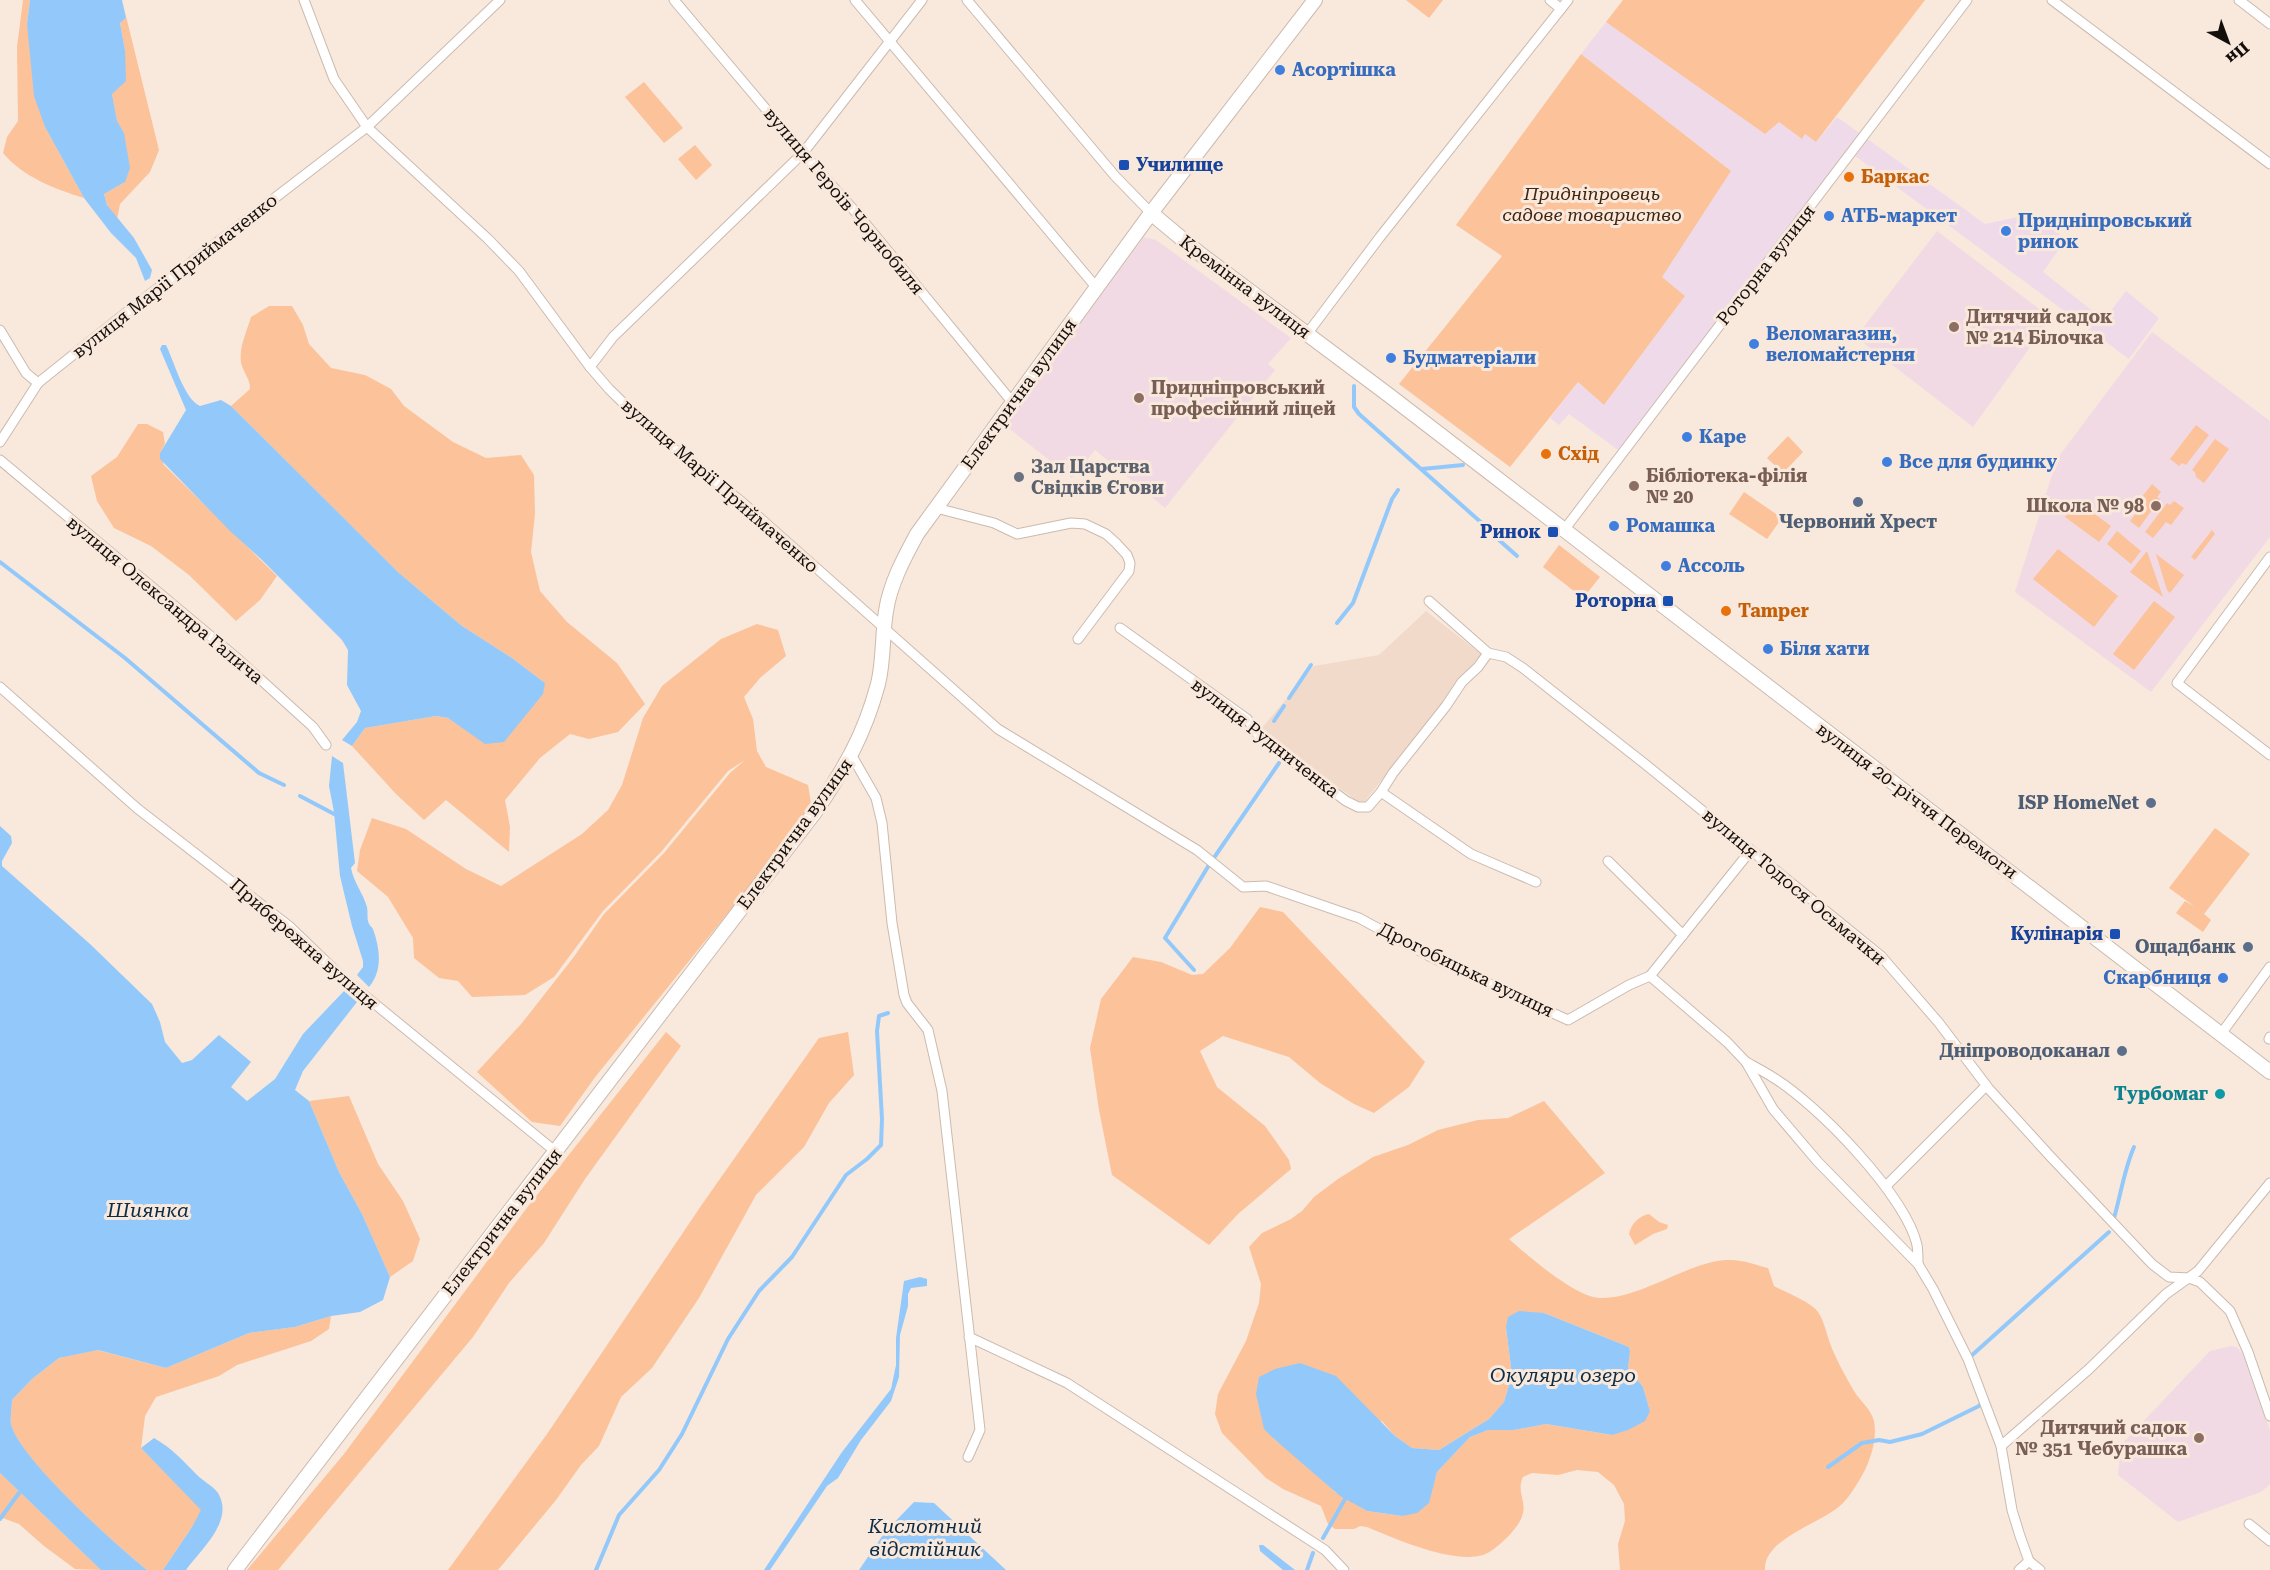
<svg xmlns="http://www.w3.org/2000/svg" width="2270" height="1570" viewBox="0 0 2270 1570" font-family="'Roboto Serif',serif">
<style>
.commercial{fill:#efdaea}
.built{fill:#f1daca}
.education{fill:#f2dae4}
.green{fill:#fcc29a;fill-rule:evenodd}
.water{fill:#92c9fa}
.lines{fill:none;stroke-linecap:round;stroke-linejoin:round}
.stream{stroke:#92c9fa;stroke-width:4}
.street-casing{stroke:#cbbbaf;stroke-width:11}
.secondary-casing{stroke:#cbbbaf;stroke-width:16}
.street{stroke:#fff;stroke-width:9}
.secondary{stroke:#fff;stroke-width:14}
.shop-dot{fill:#3f7fe0;stroke:#f9e8dc;stroke-width:2}
.transit-dot{fill:#1a4fb4;stroke:#f9e8dc;stroke-width:2}
.food-dot{fill:#e8710a;stroke:#f9e8dc;stroke-width:2}
.education-dot{fill:#8d6e63;stroke:#f9e8dc;stroke-width:2}
.worship-dot{fill:#6b7280;stroke:#f9e8dc;stroke-width:2}
.service-dot{fill:#5c6f8a;stroke:#f9e8dc;stroke-width:2}
.culture-dot{fill:#0f9aa8;stroke:#f9e8dc;stroke-width:2}
.labels{text-anchor:middle;stroke-width:6;stroke-linejoin:round;paint-order:stroke}
.shop-label{font-size:18px;font-weight:bold;fill:#366cbe;stroke:#f9e8dc;text-anchor:start}
.transit-label{font-size:18px;font-weight:bold;fill:#164399;stroke:#f9e8dc;text-anchor:end}
.food-label{font-size:18px;font-weight:bold;fill:#c56008;stroke:#f9e8dc;text-anchor:start}
.park-label{font-size:18px;font-style:italic;fill:#42250d;stroke:#f9e8dc}
.street-label{font-size:18px;fill:#140f0b;stroke:#f9e8dc}
.education-label{font-size:18px;font-weight:bold;fill:#785e54;stroke:#f9e8dc;text-anchor:start}
.worship-label{font-size:18px;font-weight:bold;fill:#5b616d;stroke:#f9e8dc;text-anchor:start}
.service-label{font-size:18px;font-weight:bold;fill:#4e5e75;stroke:#f9e8dc;text-anchor:end}
.culture-label{font-size:18px;font-weight:bold;fill:#0d838f;stroke:#f9e8dc;text-anchor:end}
.water-label{font-size:20px;font-style:italic;fill:#0e2c44;stroke:#f9e8dc}
</style>
<rect width="100%" height="100%" fill="#f9e8dc"/>
<!-- commercial -->
<polygon class="commercial" points="1606,22 1765,134 1779,121 1801,138 1805,134 1816,142 1837,117 1985,224 2032,214 2066,239 2043,272 2104,320 2126,291 2159,318 2129,359 1847,150 1618,450 1569,414 1559,425 1550,418 1578,382 1605,404 1685,296 1661,277 1731,171 1581,54"/>
<!-- built -->
<polygon class="built" points="1426,611 1481,654 1362,805 1261,729 1314,666 1379,655"/>
<!-- education -->
<g class="education">
<polygon points="1937,231 2051,318 1973,427 1856,337"/>
<polygon points="1144,237 1156,240 1291,338 1268,364 1275,370 1165,508 1095,450 1072,478 1006,426 1059,350"/>
<polygon points="2152,332 2270,421 2270,537 2151,692 2015,592 2057,459"/>
<polygon points="2231,1346 2237,1347 2245,1357 2270,1430 2270,1484 2261,1492 2178,1522 2118,1475 2121,1445 2210,1351"/>
</g>
<!-- green -->
<g class="green">
<path d="M23 0H30L27 24 45 127 84 198C55 189 23 177 3 153L7 137 18 121 17 47Z"/>
<polygon points="122,0 159,150 150,172 120,204 117,219 107,205 104,194 125,182 124,133 117,122 112,94 125,50 120,23 126,18"/>
<polygon points="1406,0 1443,0 1429,18"/>
<polygon points="1623,0 1925,0 1816,142 1805,134 1802,139 1779,122 1765,134 1606,22"/>
<polygon points="1581,54 1731,171 1662,277 1685,296 1604,405 1578,382 1510,467 1399,384 1502,256 1456,225"/>
<polygon points="644,82 683,128 664,143 625,97"/>
<polygon points="695,145 712,165 696,180 678,159"/>
<path d="M269 306H292L303 325 309 344 331 368 365 375 391 389 404 406 453 442 486 458 521 455 534 475 535 514 531 552 540 591 567 622 617 663 645 704 618 732 589 739 570 734 540 758 505 800 510 827 509 852 446 800 424 820 396 794 352 746 365 728 436 716 448 718 462 727 545 683 512 658 462 626 399 573 231 406 250 389C250 379 245 375 242 366 237 351 247 331 251 317Z"/>
<polygon points="138,424 147,424 163,432 165,444 160,453 164,465 277,576 260,600 236,621 189,575 151,546 114,528 97,501 91,476 117,457"/>
<polygon points="2196,425 2209,435 2186,465 2182,463 2179,466 2170,459"/>
<polygon points="1788,436 1803,452 1783,473 1767,458"/>
<polygon points="2215,439 2229,449 2204,483 2196,477 2195,472 2192,470"/>
<polygon points="2152,484 2161,492 2157,497 2160,499 2139,528 2130,521 2142,505 2138,502"/>
<polygon points="1744,492 1782,518 1767,539 1729,514"/>
<polygon points="2077,501 2111,526 2099,542 2065,517"/>
<polygon points="2174,501 2184,508 2171,525 2166,522 2153,538 2145,532 2167,503 2170,505"/>
<polygon points="2212,530 2215,534 2195,560 2191,557"/>
<polygon points="2117,531 2141,551 2131,564 2107,544"/>
<polygon points="1559,545 1600,577 1583,598 1543,567"/>
<polygon points="2058,549 2118,596 2094,627 2033,579"/>
<polygon points="2147,551 2163,597 2130,572"/>
<polygon points="2156,554 2184,575 2170,593 2167,590"/>
<polygon points="2154,601 2175,617 2134,670 2113,654"/>
<polygon points="757,624 778,630 786,656 760,678 744,697 753,719 757,751 766,767 808,785 812,809 596,1076 560,1126 532,1122 477,1072 522,1023 573,958 604,914 664,853 730,773 745,760 728,771 661,852 603,911 554,977 525,995 472,997 458,981 439,978 414,958 413,938 388,897 357,871 360,850 372,818 406,829 466,869 501,886 582,834 608,810 622,785 643,718 662,686 721,639"/>
<polygon points="2215,828 2250,854 2204,914 2211,920 2203,932 2176,913 2185,901 2194,906 2169,888"/>
<polygon points="1260,907 1283,912 1425,1062 1409,1087 1374,1113 1354,1104 1320,1083 1289,1057 1223,1036 1200,1051 1217,1087 1265,1126 1289,1160 1291,1169 1238,1214 1209,1245 1112,1175 1099,1110 1090,1048 1101,999 1133,957 1161,962 1192,975 1203,974 1230,948"/>
<polygon points="666,1032 681,1046 585,1179 544,1243 509,1283 473,1337 278,1570 247,1570 344,1454 526,1209"/>
<polygon points="848,1032 854,1075 829,1103 804,1147 756,1195 699,1298 652,1368 621,1397 599,1446 581,1465 556,1500 498,1570 448,1570 547,1434 703,1203 819,1038"/>
<polygon points="349,1096 378,1164 403,1201 420,1239 413,1261 390,1277 362,1214 339,1172 309,1101"/>
<path d="M1544 1101 1605 1173 1509 1239C1528 1256 1575 1297 1600 1298 1642 1299 1688 1261 1728 1260 1741 1259 1756 1265 1768 1268L1774 1286C1785 1292 1811 1302 1818 1312 1824 1320 1827 1336 1831 1346 1837 1361 1846 1377 1854 1391 1860 1401 1871 1409 1874 1421 1877 1438 1872 1455 1865 1470 1859 1481 1851 1495 1842 1504 1823 1523 1763 1538 1765 1570H1620L1618 1544 1625 1521 1624 1504 1614 1485 1598 1472 1577 1470 1558 1475 1532 1473 1523 1477C1515 1494 1530 1503 1520 1521 1515 1531 1494 1552 1483 1555 1452 1564 1396 1539 1367 1527L1360 1526 1354 1529H1335L1328 1524 1321 1506 1283 1489 1266 1478 1222 1433 1215 1414 1218 1394 1246 1341 1259 1303 1261 1284 1249 1247 1262 1233 1291 1219 1302 1211 1314 1197 1338 1179 1373 1157 1408 1145 1438 1130 1478 1120 1508 1118ZM1544 1313 1629 1347 1630 1352 1628 1368 1643 1387 1650 1411 1612 1435 1546 1424 1514 1430H1488L1470 1437 1437 1472 1428 1503 1402 1516 1367 1511 1335 1492 1307 1465 1273 1438 1382 1421 1395 1436 1412 1448 1439 1450 1489 1419 1504 1402 1512 1375 1506 1328Z"/>
<path d="M1649 1214 1659 1222 1668 1225 1667 1229 1653 1234 1635 1245 1629 1234C1631 1224 1639 1216 1649 1214Z"/>
<path d="M331 1316 329 1329 311 1341 237 1365 219 1376 156 1397 145 1416 141 1448 202 1510 192 1527 163 1570H147C118 1547 17 1457 11 1424 10 1417 12 1408 12 1400L32 1379 59 1358 97 1350 166 1368 249 1333 295 1327Z"/>
<polygon points="0,1473 101,1570 75,1569 44,1546 19,1524 0,1517"/>
</g>
<!-- water -->
<g class="water">
<polygon points="30,0 122,0 126,18 120,23 125,50 126,81 112,94 117,121 124,133 130,168 125,182 104,194 107,205 134,238 152,270 150,278 145,281 136,258 111,233 84,198 45,127 34,96 27,24"/>
<path d="M162 345H166C174 361 184 399 200 406L221 400 231 406 399 573 462 626 512 658 545 683 543 694 504 742 485 744 448 718 436 716 365 728 352 746 342 740 357 722 361 711 347 685 348 650 342 640 261 559 230 531 160 459V453L186 410 160 349Z"/>
<path d="M332 756 343 763 355 863 351 868C354 883 363 893 367 907 368 912 367 917 368 921 369 925 371 926 373 929 380 949 383 970 369 987L357 975 363 967V961L352 926 340 876 334 812 329 786Z"/>
<path d="M0 826 11 836 12 843 2 861V866L90 944 152 1004 160 1022 165 1042 182 1063 192 1060 219 1035 251 1062 231 1087 247 1101 275 1079 303 1034 344 991 357 1002 303 1071 295 1090 309 1101 339 1172 362 1214 390 1277 383 1300 360 1312 331 1316 295 1327 249 1333 166 1368 98 1350 59 1358 32 1379 12 1400C12 1408 10 1417 11 1424 18 1457 118 1547 147 1570H101L0 1473Z"/>
<polygon points="920,1277 927,1279 927,1286 911,1288 908,1294 908,1306 900,1335 899,1377 891,1401 861,1440 838,1478 827,1486 770,1570 764,1570 842,1452 891,1389 896,1365 896,1338 904,1281"/>
<polygon points="1519,1311 1544,1313 1629,1347 1630,1352 1628,1368 1643,1387 1650,1411 1645,1421 1628,1430 1612,1435 1546,1424 1514,1430 1488,1430 1470,1437 1437,1472 1429,1503 1417,1513 1402,1516 1367,1511 1340,1496 1273,1438 1264,1429 1256,1394 1259,1377 1275,1369 1300,1363 1336,1376 1395,1436 1412,1448 1439,1450 1489,1419 1504,1402 1512,1375 1506,1328 1508,1317"/>
<path d="M154 1438C173 1449 182 1460 197 1475 203 1481 213 1486 218 1493 235 1521 200 1550 186 1570H163L192 1527 201 1510 141 1448Z"/>
<polygon points="914,1502 934,1503 1006,1570 859,1570 885,1532"/>
<polygon points="1259,1545 1263,1545 1295,1570 1283,1570 1260,1551"/>
</g>
<g class="lines">
<!-- stream -->
<g class="stream">
<polyline points="1354,386 1354,407 1359,414 1484,525"/>
<polyline points="1422,469 1463,465"/>
<polyline points="1499,540 1517,556"/>
<polyline points="0,562 125,658 259,773 284,785"/>
<polyline points="1337,623 1353,603 1392,499 1398,490"/>
<polyline points="1289,698 1311,665"/>
<polyline points="1274,721 1284,706"/>
<polyline points="300,796 336,815"/>
<polyline points="1194,970 1165,938 1209,865 1279,763"/>
<path d="M2114 1218C2121 1194 2124 1170 2134 1147"/>
<polyline points="1970,1357 2109,1232"/>
<polyline points="1828,1467 1862,1443 1879,1440 1890,1442 1922,1434 1979,1406 1982,1402"/>
<polyline points="0,1519 19,1493"/>
<polyline points="1323,1538 1345,1499"/>
<polyline points="596,1570 619,1515 659,1470 682,1434 728,1339 759,1291 792,1257 846,1175 867,1159 881,1145 882,1119 877,1031 879,1016 888,1013"/>
<polyline points="1307,1570 1313,1553"/>
</g>
<defs>
<g id="street">
<polyline points="304,0 334,79 367,127 488,239 519,271 590,367 609,389 655,434 742,502 998,729 1197,850 1243,887 1266,886 1359,918 1431,957 1568,1020 1629,985 1650,976 1727,1042 1746,1062 1773,1109 1818,1162 1918,1264 1933,1289 1968,1359 2001,1446 2012,1510 2020,1536 2029,1561 2040,1570"/>
<polyline points="674,0 803,153 860,217 1013,403"/>
<polyline points="855,0 1096,287"/>
<polyline points="967,0 1115,176 1151,213"/>
<polyline points="1550,0 1561,9"/>
<polyline points="2052,0 2270,164"/>
<polyline points="2239,0 2270,24"/>
<polyline points="0,330 26,373 38,383"/>
<polyline points="1307,334 1380,237 1568,0"/>
<polyline points="590,367 613,337 803,153 922,0"/>
<polyline points="0,442 38,383 128,311 367,127 500,0"/>
<polyline points="0,460 238,659 313,727 326,745"/>
<polyline points="936,508 994,523 1017,534 1071,523 1085,524 1106,534 1116,543 1127,555 1130,563 1129,571 1078,639"/>
<polyline points="1564,530 1967,0"/>
<polyline points="2270,557 2177,683 2270,755"/>
<polyline points="1429,601 1488,653"/>
<polyline points="1120,628 1247,719 1259,736 1346,801 1358,807 1368,807 1381,792 1471,854 1536,882"/>
<polyline points="0,687 138,809 289,926 342,977 556,1152"/>
<polyline points="852,756 876,798 882,823 892,923 904,995 907,1003 928,1030 942,1091 980,1430 968,1457"/>
<polyline points="1381,792 1393,773 1446,706 1462,682 1478,667 1488,653 1506,657 1523,668 1645,764 1881,956 1939,1023 1989,1089 2050,1156 2152,1264 2169,1277 2189,1278 2200,1282 2230,1311 2248,1352 2270,1416"/>
<polyline points="1608,861 1683,935"/>
<polyline points="1650,976 1751,850"/>
<polyline points="2221,1034 2270,967"/>
<polyline points="2269,1039 2270,1037"/>
<path d="M1746 1062C1755 1067 1765 1072 1774 1078 1817 1104 1906 1196 1917 1245 1918 1251 1918 1258 1918 1264"/>
<polyline points="1886,1186 1986,1086"/>
<polyline points="969,1337 1067,1383 1325,1550 1344,1570"/>
<polyline points="2001,1446 2089,1369 2166,1294 2198,1271 2270,1183"/>
<polyline points="2249,1524 2270,1541"/>
<polyline points="2019,1570 2029,1561"/>
</g>
<g id="secondary">
<polyline points="1151,213 1199,253 1386,393 2270,1072"/>
<path d="M235 1570 815 812C845 768 864 736 878 684 884 660 882 635 886 611 890 584 904 558 917 534L1151 213 1315 0"/>
</g>
</defs>
<!-- street casing -->
<use href="#street" class="street-casing"/>
<!-- secondary casing -->
<use href="#secondary" class="secondary-casing"/>
<!-- street -->
<use href="#street" class="street"/>
<!-- secondary -->
<use href="#secondary" class="secondary"/>
</g>
<!-- markers -->
<g class="shop-dot">
<circle cx="1280" cy="70" r="6"/>
<circle cx="1829" cy="216" r="6"/>
<circle cx="2006" cy="231" r="6"/>
<circle cx="1754" cy="344" r="6"/>
<circle cx="1391" cy="358" r="6"/>
<circle cx="1687" cy="437" r="6"/>
<circle cx="1887" cy="462" r="6"/>
<circle cx="1614" cy="526" r="6"/>
<circle cx="1666" cy="566" r="6"/>
<circle cx="1768" cy="649" r="6"/>
<circle cx="2223" cy="978" r="6"/>
</g>
<g class="transit-dot">
<rect x="1118" y="159" width="12" height="12" rx="3"/>
<rect x="1547" y="526" width="12" height="12" rx="3"/>
<rect x="1662" y="595" width="12" height="12" rx="3"/>
<rect x="2109" y="928" width="12" height="12" rx="3"/>
</g>
<g class="food-dot">
<circle cx="1849" cy="177" r="6"/>
<circle cx="1546" cy="454" r="6"/>
<circle cx="1726" cy="611" r="6"/>
</g>
<g class="education-dot">
<circle cx="1954" cy="327" r="6"/>
<circle cx="1139" cy="398" r="6"/>
<circle cx="1634" cy="486" r="6"/>
<circle cx="2156" cy="506" r="6"/>
<circle cx="2199" cy="1438" r="6"/>
</g>
<circle class="worship-dot" cx="1019" cy="477" r="6"/>
<g class="service-dot">
<circle cx="1858" cy="502" r="6"/>
<circle cx="2151" cy="803" r="6"/>
<circle cx="2248" cy="947" r="6"/>
<circle cx="2122" cy="1051" r="6"/>
</g>
<circle class="culture-dot" cx="2220" cy="1094" r="6"/>
<g class="labels">
<!-- shop labels -->
<g class="shop-label">
<text x="1292" y="76">Асортішка</text>
<text x="1841" y="222">АТБ-маркет</text>
<text x="2018" y="227">Придніпровський<tspan x="2018" dy="21">ринок</tspan></text>
<text x="1766" y="340">Веломагазин,<tspan x="1766" dy="21">веломайстерня</tspan></text>
<text x="1403" y="364">Будматеріали</text>
<text x="1699" y="443">Каре</text>
<text x="1899" y="468">Все для будинку</text>
<text x="1626" y="532">Ромашка</text>
<text x="1678" y="572">Ассоль</text>
<text x="1780" y="655">Біля хати</text>
<text x="2211" y="984" text-anchor="end">Скарбниця</text>
</g>
<!-- transit labels -->
<g class="transit-label">
<text x="1136" y="171" text-anchor="start">Училище</text>
<text x="1541" y="538">Ринок</text>
<text x="1656" y="607">Роторна</text>
<text x="2103" y="940">Кулінарія</text>
</g>
<!-- food labels -->
<g class="food-label">
<text x="1861" y="183">Баркас</text>
<text x="1558" y="460">Схід</text>
<text x="1738" y="617">Tamper</text>
</g>
<!-- park labels -->
<g class="park-label">
<text x="1592" y="200">Придніпровець<tspan x="1592" dy="21">садове товариство</tspan></text>
</g>
<!-- street labels -->
<g class="street-label">
<text transform="translate(844 201) rotate(50)" y="6">вулиця Героїв Чорнобиля</text>
<text transform="translate(1766 265) rotate(-52)" y="6">Роторна вулиця</text>
<text transform="translate(175 276) rotate(-38)" y="6">вулиця Марії Приймаченко</text>
<text transform="translate(1245 287) rotate(37)" y="6">Кремінна вулиця</text>
<text transform="translate(1019 394) rotate(-54)" y="6">Електрична вулиця</text>
<text transform="translate(720 486) rotate(41)" y="6">вулиця Марії Приймаченко</text>
<text transform="translate(165 600) rotate(40)" y="6">вулиця Олександра Галича</text>
<text transform="translate(1265 738) rotate(38)" y="6">вулиця Рудниченка</text>
<text transform="translate(1917 801) rotate(37)" y="6">вулиця 20-річчя Перемоги</text>
<text transform="translate(795 834) rotate(-54)" y="6">Електрична вулиця</text>
<text transform="translate(1794 887) rotate(40)" y="6">вулиця Тодося Осьмачки</text>
<text transform="translate(304 944) rotate(41)" y="6">Прибережна вулиця</text>
<text transform="translate(1466 970) rotate(26)" y="6">Дрогобицька вулиця</text>
<text transform="translate(502 1222) rotate(-52)" y="6">Електрична вулиця</text>
</g>
<!-- education labels -->
<g class="education-label">
<text x="1966" y="323">Дитячий садок<tspan x="1966" dy="21">№ 214 Білочка</tspan></text>
<text x="1151" y="394">Придніпровський<tspan x="1151" dy="21">професійний ліцей</tspan></text>
<text x="1646" y="482">Бібліотека-філія<tspan x="1646" dy="21">№ 20</tspan></text>
<text x="2144" y="512" text-anchor="end">Школа № 98</text>
<text x="2187" y="1434" text-anchor="end">Дитячий садок<tspan x="2187" dy="21">№ 351 Чебурашка</tspan></text>
</g>
<!-- worship labels -->
<g class="worship-label">
<text x="1031" y="473">Зал Царства<tspan x="1031" dy="21">Свідків Єгови</tspan></text>
</g>
<!-- service labels -->
<g class="service-label">
<text x="1858" y="528" text-anchor="middle">Червоний Хрест</text>
<text x="2139" y="809">ISP HomeNet</text>
<text x="2236" y="953">Ощадбанк</text>
<text x="2110" y="1057">Дніпроводоканал</text>
</g>
<!-- culture labels -->
<g class="culture-label">
<text x="2208" y="1100">Турбомаг</text>
</g>
<!-- water labels -->
<g class="water-label">
<text x="148" y="1217">Шиянка</text>
<text x="1563" y="1382">Окуляри озеро</text>
<text x="925" y="1533">Кислотний<tspan x="925" dy="23">відстійник</tspan></text>
</g>
</g>
<!-- north arrow -->
<g transform="translate(2228 42) rotate(139)" stroke="#f9e8dc" stroke-width="4.5" paint-order="stroke">
<path d="M0-4.5L10 22L0 15L-10 22Z" fill="#140f0b"/>
<text y="-9" font-size="16" font-weight="bold" text-anchor="middle" fill="#140f0b">Пн</text>
</g>
</svg>
